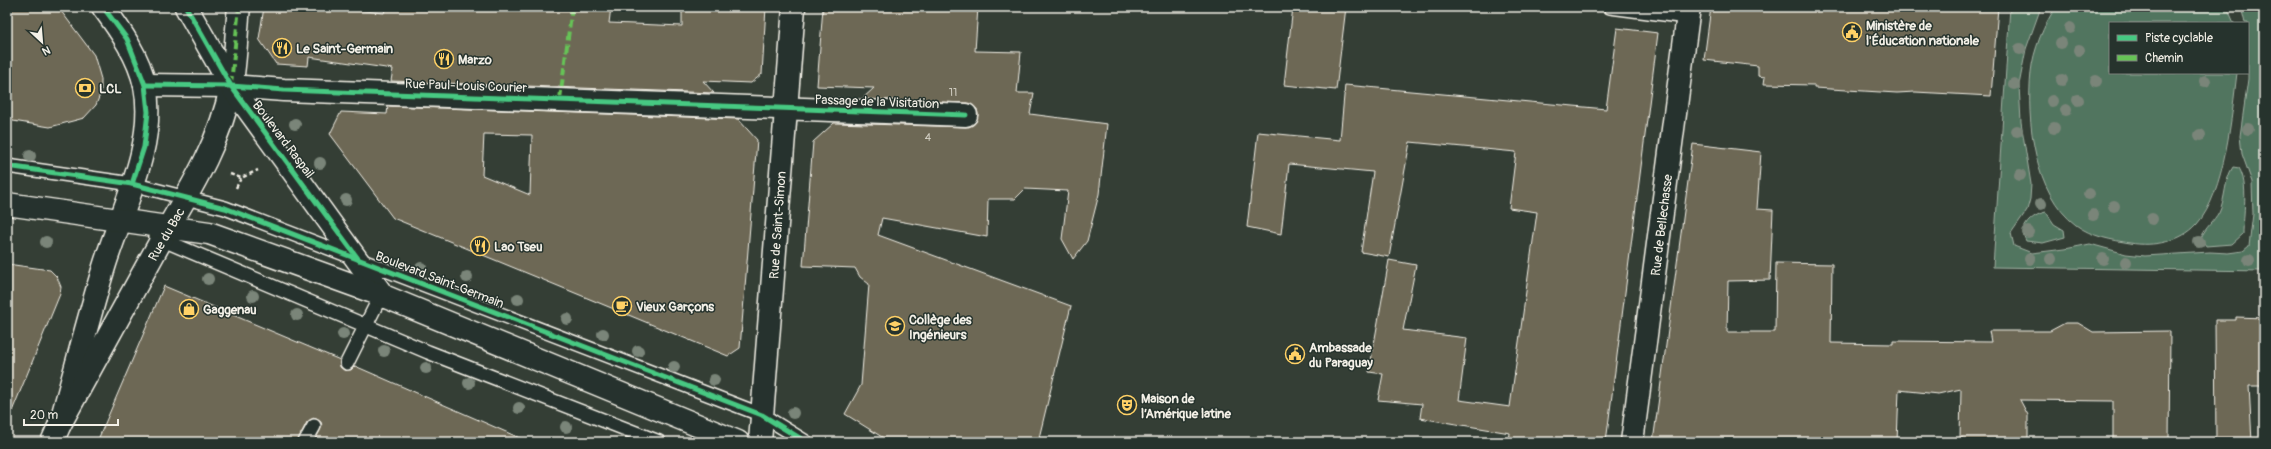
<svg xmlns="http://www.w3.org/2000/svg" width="2271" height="449" viewBox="0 0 2271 449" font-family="Pangolin,sans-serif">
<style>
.green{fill:#51745f;stroke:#a2b2a4}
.building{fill:#6d6855;stroke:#f4f1e8;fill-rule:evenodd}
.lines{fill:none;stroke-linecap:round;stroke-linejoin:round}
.lane-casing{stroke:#f4f1e8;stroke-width:16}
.street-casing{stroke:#f4f1e8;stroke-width:25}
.secondary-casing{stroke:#f4f1e8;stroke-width:25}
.primary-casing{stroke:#f4f1e8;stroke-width:25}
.path{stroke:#f4f1e8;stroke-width:2.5;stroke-dasharray:4 3;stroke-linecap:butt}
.lane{stroke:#26332d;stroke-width:13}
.street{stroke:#26332d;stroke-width:22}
.secondary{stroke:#26332d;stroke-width:22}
.primary{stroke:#26332d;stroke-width:22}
.quiet{stroke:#66c356;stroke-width:4;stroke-dasharray:8 4;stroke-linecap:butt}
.cycleway-casing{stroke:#26332d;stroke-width:8}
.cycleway{stroke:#46c982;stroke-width:5}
.tree{fill:#7a8579}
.labels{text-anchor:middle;stroke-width:3;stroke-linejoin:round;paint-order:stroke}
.number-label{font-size:11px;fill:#d2cfc3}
.poi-label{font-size:13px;font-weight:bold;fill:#f4f1e8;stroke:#26332d;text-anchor:start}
.street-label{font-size:13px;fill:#f4f1e8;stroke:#26332d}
</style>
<rect width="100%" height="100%" fill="#343e35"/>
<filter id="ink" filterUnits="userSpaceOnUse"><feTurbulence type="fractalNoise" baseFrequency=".025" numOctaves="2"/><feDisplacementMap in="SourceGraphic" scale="8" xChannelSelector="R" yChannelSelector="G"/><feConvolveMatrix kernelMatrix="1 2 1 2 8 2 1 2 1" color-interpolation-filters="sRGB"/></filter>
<g filter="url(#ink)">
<!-- green -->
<g class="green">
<polygon points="2010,7 2041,7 2026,49 2019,85 2021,122 2031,184 2030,199 2027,210 2011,233 2014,246 2032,253 2065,249 2090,244 2126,254 2145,256 2210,252 2228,253 2243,251 2249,246 2253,214 2252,182 2242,154 2240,136 2248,79 2248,23 2245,23 2241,7 2264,7 2264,271 1993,267"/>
<path d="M2056 7H2227L2234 23H2110V73H2237C2232 113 2225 193 2197 224 2181 242 2153 247 2130 243 2112 240 2092 237 2076 225 2034 194 2026 120 2031 72 2033 51 2044 24 2056 7Z"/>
<path d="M2233 167 2239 168C2249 184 2243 216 2243 234L2232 244 2206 246 2201 238C2205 228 2214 221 2219 212 2226 198 2224 180 2233 167Z"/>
<path d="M2046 212 2054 224 2064 230 2065 237 2043 243 2026 241 2023 234C2023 223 2035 214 2046 212Z"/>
</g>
<!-- building -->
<g class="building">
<polygon points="7,7 58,7 94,55 101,79 101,92 96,105 84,118 50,127 7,120"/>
<polygon points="264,7 327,7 384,13 386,7 611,7 609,23 682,26 682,7 766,7 762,74 751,83 703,81 714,93 391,81 393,69 309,57 308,66 276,64 259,39"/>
<polygon points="823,7 978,7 975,51 1021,52 1017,93 1034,93 1030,114 1107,124 1099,194 1087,241 1073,259 1062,239 1068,191 1025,189 1015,199 988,199 987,237 882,218 878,235 1071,306 1038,442 890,442 845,414 861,385 869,284 860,277 855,268 803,266 813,142 834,123 966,127 976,122 978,115 977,109 967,103 862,99 874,88 817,86"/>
<polygon points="1293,7 1346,7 1336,90 1284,85"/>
<polygon points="1711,7 1855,7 1880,9 1881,7 1998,7 1991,96 1915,92 1897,93 1814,88 1814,85 1764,84 1765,77 1758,76 1758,66 1704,60"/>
<polygon points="1617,28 1658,33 1606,442 1509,442 1510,433 1420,418 1422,404 1378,400 1383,374 1369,372 1389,260 1416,265 1403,330 1467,338 1459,400 1510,407 1537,212 1509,208 1516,152 1410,142 1389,257 1361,252 1373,172 1289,164 1281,234 1247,227 1258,132 1340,140 1345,85 1606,109"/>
<path d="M388 106 738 119 757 140 740 348 728 356 393 218 330 134 341 112 387 114ZM484 134 532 135 530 195 482 175Z"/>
<polygon points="1693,144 1761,152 1757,209 1773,210 1770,280 1728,281 1727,332 1775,332 1776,263 1832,264 1831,343 1893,344 1893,341 1991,342 1989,331 2050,331 2065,323 2078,323 2093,332 2170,331 2169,442 2113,442 2113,401 2020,400 2028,415 2028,442 1962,442 1963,438 1960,438 1961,389 1938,394 1899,390 1897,442 1653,442"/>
<polygon points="7,264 50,270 57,277 61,287 60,294 8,421"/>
<polygon points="164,286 340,360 340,367 344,370 351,370 355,366 529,442 314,442 322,426 321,422 314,418 307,422 297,442 97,442"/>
<polygon points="2236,317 2264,318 2264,386 2249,386 2252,442 2216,442 2215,320 2236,320"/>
</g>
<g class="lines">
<defs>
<g id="lane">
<polyline points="1610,7 1687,17"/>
<polyline points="7,166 132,184 225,208 762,415 806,442"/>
<polyline points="156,237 428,352 659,442"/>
<polyline points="347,363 381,295"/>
<polyline points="305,442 314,426"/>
</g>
<g id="street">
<polyline points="145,85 231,86 284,90 966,115"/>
<path d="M169 226C195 182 221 138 231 87 236 61 236 33 239 7"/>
<polyline points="760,442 794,7"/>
<polyline points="1632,442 1689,7"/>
</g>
<g id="secondary">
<polyline points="186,7 231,86 384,297"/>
<path d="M60 424C75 372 88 319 104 267 121 211 157 145 145 86 139 57 120 30 103 7"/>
<polyline points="52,442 60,424 169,226"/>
</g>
<polyline id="primary" points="7,204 209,233 381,295 738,442"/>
</defs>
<!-- lane casing -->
<use href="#lane" class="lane-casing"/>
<!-- street casing -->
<use href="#street" class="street-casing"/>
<!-- secondary casing -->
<use href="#secondary" class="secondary-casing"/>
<!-- primary casing -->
<use href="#primary" class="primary-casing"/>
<!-- path -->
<g class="path">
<polyline points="146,7 150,11"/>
<polyline points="230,174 241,178 258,170"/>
<polyline points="236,188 241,178"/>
</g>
<!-- lane -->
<use href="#lane" class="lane"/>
<!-- street -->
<use href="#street" class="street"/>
<!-- secondary -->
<use href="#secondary" class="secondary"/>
<!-- primary -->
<use href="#primary" class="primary"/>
<!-- quiet -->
<g class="quiet">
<polyline points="231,84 239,7"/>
<polyline points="560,99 572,7"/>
</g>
<defs>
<g id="cycleway">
<polyline points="103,7 127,39 145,85 148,112 144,147 132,184"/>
<polyline points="186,7 231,86 359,260"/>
<polyline points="145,85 231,86 284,90 966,115"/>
<polyline points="7,166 132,184 225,208 762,415 806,442"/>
</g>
</defs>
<!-- cycleway casing -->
<use href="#cycleway" class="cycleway-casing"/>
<!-- cycleway -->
<use href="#cycleway" class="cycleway"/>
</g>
<!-- trees -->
<g class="tree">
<circle cx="2070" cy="28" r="6"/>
<circle cx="2061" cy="43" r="6"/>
<circle cx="2020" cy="49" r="6"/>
<circle cx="2079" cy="50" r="6"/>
<circle cx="2062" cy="80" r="6"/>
<circle cx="2096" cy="81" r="6"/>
<circle cx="2205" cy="81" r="6"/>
<circle cx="2014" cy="84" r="6"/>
<circle cx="2078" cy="100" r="6"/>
<circle cx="2052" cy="101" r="6"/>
<circle cx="2066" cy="110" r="6"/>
<circle cx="295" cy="124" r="6"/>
<circle cx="2054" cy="128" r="6"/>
<circle cx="2248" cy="129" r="6"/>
<circle cx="2017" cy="131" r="6"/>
<circle cx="2200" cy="135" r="6"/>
<circle cx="30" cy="156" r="6"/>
<circle cx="320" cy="163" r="6"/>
<circle cx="2020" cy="175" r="6"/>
<circle cx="2089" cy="194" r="6"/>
<circle cx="346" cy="200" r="6"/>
<circle cx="2041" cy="204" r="6"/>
<circle cx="2114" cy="206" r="6"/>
<circle cx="2093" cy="215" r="6"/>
<circle cx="2152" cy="219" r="6"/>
<circle cx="2028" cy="232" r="6"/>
<circle cx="46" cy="242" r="6"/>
<circle cx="2199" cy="242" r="6"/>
<circle cx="2030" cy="259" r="6"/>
<circle cx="2051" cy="259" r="6"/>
<circle cx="2103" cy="259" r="6"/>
<circle cx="2249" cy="260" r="6"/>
<circle cx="2126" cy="262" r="6"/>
<circle cx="421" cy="268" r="6"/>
<circle cx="467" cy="277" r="6"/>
<circle cx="208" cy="279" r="6"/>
<circle cx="253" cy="296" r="6"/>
<circle cx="518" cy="299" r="6"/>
<circle cx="297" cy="315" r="6"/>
<circle cx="567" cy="319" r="6"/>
<circle cx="343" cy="334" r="6"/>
<circle cx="603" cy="334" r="6"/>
<circle cx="384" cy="351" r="6"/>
<circle cx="638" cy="351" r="6"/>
<circle cx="674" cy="367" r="6"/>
<circle cx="426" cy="368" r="6"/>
<circle cx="714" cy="380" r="6"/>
<circle cx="469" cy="383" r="6"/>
<circle cx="519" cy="408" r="6"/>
<circle cx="793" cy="413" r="6"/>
<circle cx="566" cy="427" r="6"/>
</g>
</g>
<!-- icons -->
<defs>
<symbol id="civic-ring" viewBox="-11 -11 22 22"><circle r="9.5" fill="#26332d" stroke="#ffd166" stroke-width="1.5"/><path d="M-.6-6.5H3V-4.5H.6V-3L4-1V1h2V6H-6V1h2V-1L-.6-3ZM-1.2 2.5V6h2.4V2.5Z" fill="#ffd166"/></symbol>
<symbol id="restaurant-ring" viewBox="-11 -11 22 22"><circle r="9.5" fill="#26332d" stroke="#ffd166" stroke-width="1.5"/><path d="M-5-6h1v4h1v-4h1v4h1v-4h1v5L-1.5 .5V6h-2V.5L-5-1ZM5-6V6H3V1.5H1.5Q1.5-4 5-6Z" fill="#ffd166"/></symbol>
<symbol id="bank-ring" viewBox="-11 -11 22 22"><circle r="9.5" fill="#26332d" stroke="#ffd166" stroke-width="1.5"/><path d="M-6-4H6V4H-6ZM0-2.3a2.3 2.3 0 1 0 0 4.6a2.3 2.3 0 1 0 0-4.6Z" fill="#ffd166"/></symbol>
<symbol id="cafe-ring" viewBox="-11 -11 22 22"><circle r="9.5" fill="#26332d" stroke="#ffd166" stroke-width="1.5"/><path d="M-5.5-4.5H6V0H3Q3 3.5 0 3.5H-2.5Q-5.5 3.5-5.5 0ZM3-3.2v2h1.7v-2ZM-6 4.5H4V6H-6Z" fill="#ffd166"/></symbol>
<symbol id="shop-ring" viewBox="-11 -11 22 22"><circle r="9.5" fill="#26332d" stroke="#ffd166" stroke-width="1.5"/><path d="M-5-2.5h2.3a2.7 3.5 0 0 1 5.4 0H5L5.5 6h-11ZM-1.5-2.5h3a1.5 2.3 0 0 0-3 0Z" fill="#ffd166"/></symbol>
<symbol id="university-ring" viewBox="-11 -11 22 22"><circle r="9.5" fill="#26332d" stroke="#ffd166" stroke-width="1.5"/><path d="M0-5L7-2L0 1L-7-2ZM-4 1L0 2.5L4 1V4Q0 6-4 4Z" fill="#ffd166"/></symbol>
<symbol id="theatre-ring" viewBox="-11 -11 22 22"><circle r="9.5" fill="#26332d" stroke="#ffd166" stroke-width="1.5"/><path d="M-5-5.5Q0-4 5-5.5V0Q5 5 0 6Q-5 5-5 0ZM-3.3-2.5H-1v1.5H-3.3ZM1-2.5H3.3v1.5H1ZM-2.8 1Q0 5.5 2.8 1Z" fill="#ffd166"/></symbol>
</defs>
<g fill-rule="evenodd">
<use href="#civic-ring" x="1841" y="21" width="22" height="22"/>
<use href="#restaurant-ring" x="271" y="37" width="22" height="22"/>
<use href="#restaurant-ring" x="433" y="48" width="22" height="22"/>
<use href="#bank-ring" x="74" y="77" width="22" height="22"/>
<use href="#restaurant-ring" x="469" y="235" width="22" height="22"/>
<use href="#cafe-ring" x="611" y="295" width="22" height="22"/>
<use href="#shop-ring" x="178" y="298" width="22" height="22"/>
<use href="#university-ring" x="884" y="315" width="22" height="22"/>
<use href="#civic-ring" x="1284" y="343" width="22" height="22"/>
<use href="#theatre-ring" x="1116" y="394" width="22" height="22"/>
</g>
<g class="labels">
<!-- number labels -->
<g class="number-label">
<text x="953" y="96">11</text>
<text x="928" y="141">4</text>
</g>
<!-- poi labels -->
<g class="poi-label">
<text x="1866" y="30">Ministère de<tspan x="1866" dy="15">l'Éducation nationale</tspan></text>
<text x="296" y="53">Le Saint-Germain</text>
<text x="458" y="64">Marzo</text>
<text x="99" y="93">LCL</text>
<text x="494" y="251">Lao Tseu</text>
<text x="636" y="311">Vieux Garçons</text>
<text x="203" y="314">Gaggenau</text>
<text x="909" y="324">Collège des<tspan x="909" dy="15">Ingénieurs</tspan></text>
<text x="1309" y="352">Ambassade<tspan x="1309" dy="15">du Paraguay</tspan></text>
<text x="1141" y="403">Maison de<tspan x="1141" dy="15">l’Amérique latine</tspan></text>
</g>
<!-- street labels -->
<g class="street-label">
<text transform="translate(466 85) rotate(2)" y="5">Rue Paul-Louis Courier</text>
<text transform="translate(877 101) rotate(2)" y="5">Passage de la Visitation</text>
<text transform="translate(284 139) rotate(53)" y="5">Boulevard Raspail</text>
<text transform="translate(777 225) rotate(-86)" y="5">Rue de Saint-Simon</text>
<text transform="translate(1661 225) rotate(-83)" y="5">Rue de Bellechasse</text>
<text transform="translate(166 234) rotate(-60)" y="5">Rue du Bac</text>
<text transform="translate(440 279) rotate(21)" y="5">Boulevard Saint-Germain</text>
</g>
</g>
<!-- margin -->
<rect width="2271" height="449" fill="none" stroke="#26332d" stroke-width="24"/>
<rect x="12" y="12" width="2247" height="425" fill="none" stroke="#f4f1e8" stroke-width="1.5" filter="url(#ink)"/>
<!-- legend -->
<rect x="2109" y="22" width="140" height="52" fill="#26332d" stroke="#787f78"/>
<rect x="2117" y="35" width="20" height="6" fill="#46c982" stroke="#787f78"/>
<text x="2145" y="42" font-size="12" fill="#f4f1e8">Piste cyclable</text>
<rect x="2117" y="55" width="20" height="6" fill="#66c356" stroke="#787f78"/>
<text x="2145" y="62" font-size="12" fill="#f4f1e8">Chemin</text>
<!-- north arrow -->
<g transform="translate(42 42) rotate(154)" stroke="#26332d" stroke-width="3" paint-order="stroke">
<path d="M0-3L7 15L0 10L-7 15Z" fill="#f4f1e8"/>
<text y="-6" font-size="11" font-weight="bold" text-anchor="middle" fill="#f4f1e8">N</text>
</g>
<!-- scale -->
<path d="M24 419v6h94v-6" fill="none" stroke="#f4f1e8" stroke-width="2"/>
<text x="30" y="419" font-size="12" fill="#f4f1e8" stroke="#26332d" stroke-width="3" paint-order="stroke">20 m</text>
</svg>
